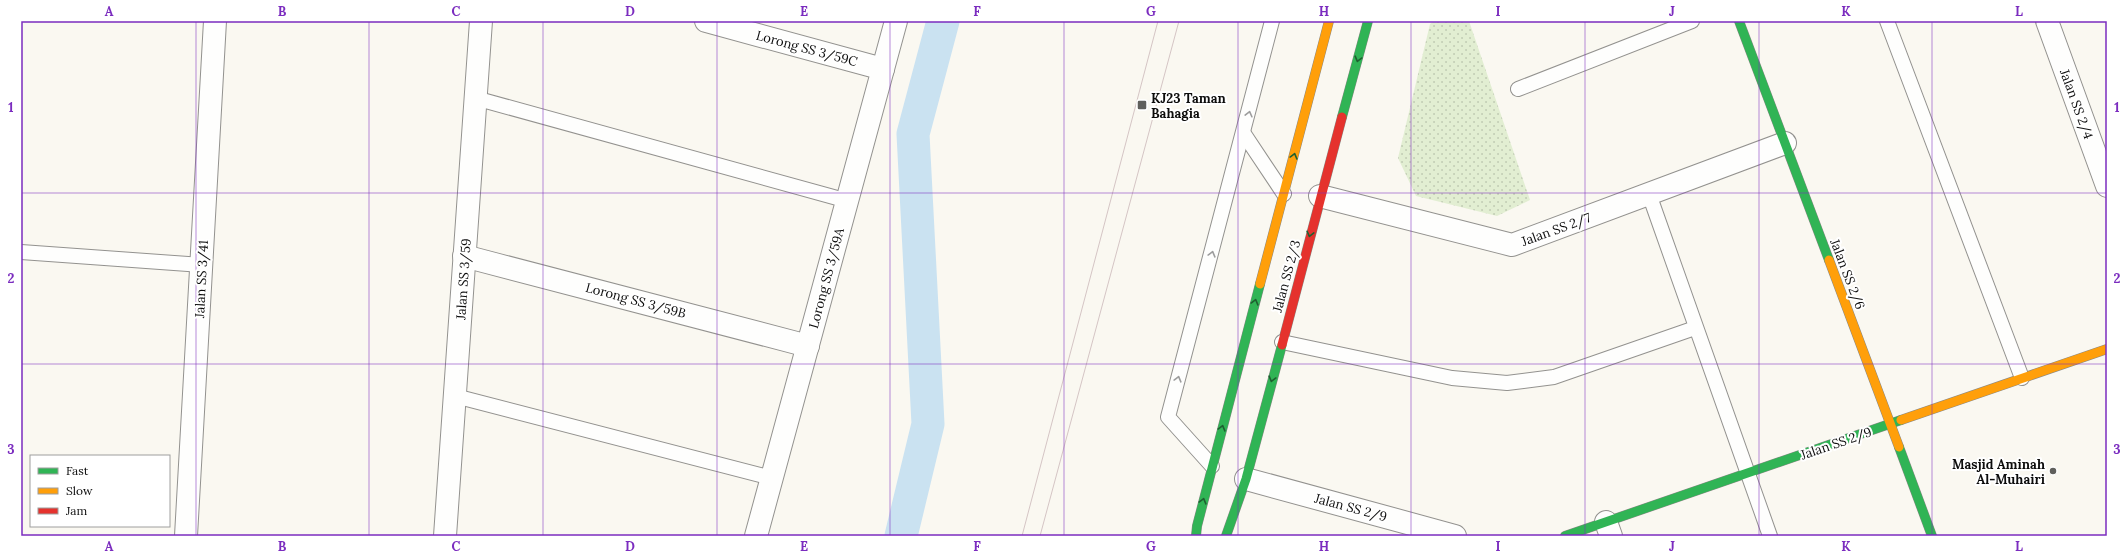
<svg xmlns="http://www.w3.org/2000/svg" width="2128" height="557" viewBox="0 0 2128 557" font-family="Lora,serif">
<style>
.park{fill:url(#park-dots)}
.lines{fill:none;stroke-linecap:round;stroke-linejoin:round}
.canal{stroke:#cae2f1;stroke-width:33}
.lane-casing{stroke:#93928f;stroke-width:16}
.street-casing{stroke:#93928f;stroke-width:24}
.fast-casing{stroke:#8a8986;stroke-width:10}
.slow-casing{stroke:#8a8986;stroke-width:10}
.jam-casing{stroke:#8a8986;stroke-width:10}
.lane{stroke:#fefefd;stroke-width:14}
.street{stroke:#fefefd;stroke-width:22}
.fast{stroke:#30b455;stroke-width:9}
.slow{stroke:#ff9f0a;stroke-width:9}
.jam{stroke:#e5322d;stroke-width:9}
.tram{stroke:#d5c5c5;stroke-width:1}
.oneway{stroke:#1e6030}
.oneway2{stroke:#9d9d9d}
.grid{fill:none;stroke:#7b2cbf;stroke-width:1;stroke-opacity:0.55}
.poi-dot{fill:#5f5f5c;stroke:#fff;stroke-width:1.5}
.labels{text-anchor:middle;stroke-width:4;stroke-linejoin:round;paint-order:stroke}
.street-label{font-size:13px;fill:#0c0c0c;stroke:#fff}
.poi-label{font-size:13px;font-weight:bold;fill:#0c0c0c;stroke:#fff;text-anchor:start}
.neatline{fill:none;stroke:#7b2cbf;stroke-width:1.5}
.grid-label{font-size:13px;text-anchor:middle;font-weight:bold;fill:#7b2cbf}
</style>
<defs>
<pattern id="park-dots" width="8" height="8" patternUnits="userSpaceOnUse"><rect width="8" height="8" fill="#e2eed2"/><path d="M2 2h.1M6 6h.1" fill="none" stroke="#c1cbb3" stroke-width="1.8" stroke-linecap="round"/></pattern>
</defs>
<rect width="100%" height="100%" fill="#faf8f1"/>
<!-- park -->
<polygon class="park" points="1434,21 1469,21 1530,200 1497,216 1416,196 1398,158 1430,24"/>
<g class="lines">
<!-- canal -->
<polyline class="canal" points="901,536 928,424 913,134 943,21"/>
<defs>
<g id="lane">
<polyline points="1887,21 2022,378"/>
<polyline points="1518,89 1692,21"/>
<polyline points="475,98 848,201"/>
<polyline points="1244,134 1284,194"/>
<polyline points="1649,194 1770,536"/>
<polyline points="21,252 202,265"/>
<polyline points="1282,342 1452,378 1507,383 1554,377 1695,328"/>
<polyline points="455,396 772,478"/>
<polyline points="1212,466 1168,417 1272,21"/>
</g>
<g id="street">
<polyline points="706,21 883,69"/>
<polyline points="2047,21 2107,186"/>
<polyline points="1320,196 1512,245 1785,143"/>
<polyline points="464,256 808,346"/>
<polyline points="1246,479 1455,536"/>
<polyline points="1606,522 1611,536"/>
<polyline points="186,536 215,21"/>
<polyline points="445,536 481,21"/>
<polyline points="756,536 896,21"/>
</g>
<g id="fast">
<polyline points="1739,21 1829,260"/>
<polyline points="1342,117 1368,21"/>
<polyline points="1899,447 1932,536"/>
<polyline points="1196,536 1197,526 1260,284"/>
<polyline points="1226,536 1246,479 1282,345"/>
<polyline points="1565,536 1901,420"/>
</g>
<g id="slow">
<polyline points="1829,260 1899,447"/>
<polyline points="1260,284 1329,21"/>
<polyline points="1901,420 2107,349"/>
</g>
<polyline id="jam" points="1282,345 1342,117"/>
</defs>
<!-- lane casing -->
<use href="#lane" class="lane-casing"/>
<!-- street casing -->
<use href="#street" class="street-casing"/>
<!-- fast casing -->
<use href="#fast" class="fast-casing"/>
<!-- slow casing -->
<use href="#slow" class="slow-casing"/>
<!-- jam casing -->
<use href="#jam" class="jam-casing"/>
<!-- lane -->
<use href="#lane" class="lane"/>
<!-- street -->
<use href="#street" class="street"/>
<!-- fast -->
<use href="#fast" class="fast"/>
<!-- slow -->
<use href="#slow" class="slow"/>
<!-- jam -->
<use href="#jam" class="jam"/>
<!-- tram -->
<g class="tram">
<polyline points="1022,536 1158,21"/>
<polyline points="1040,536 1179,21"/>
</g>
</g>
<!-- one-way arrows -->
<defs><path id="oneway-chevron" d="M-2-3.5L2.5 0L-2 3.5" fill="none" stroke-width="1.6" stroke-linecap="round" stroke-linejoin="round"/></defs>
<g class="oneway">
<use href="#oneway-chevron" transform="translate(1358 59) rotate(105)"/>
<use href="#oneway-chevron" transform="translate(1294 156) rotate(-75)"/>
<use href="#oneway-chevron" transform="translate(1310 234) rotate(104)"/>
<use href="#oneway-chevron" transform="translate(1255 302) rotate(-75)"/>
<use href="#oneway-chevron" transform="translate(1272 379) rotate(105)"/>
<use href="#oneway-chevron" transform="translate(1222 428) rotate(-75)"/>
<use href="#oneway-chevron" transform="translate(1203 501) rotate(-75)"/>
</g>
<g class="oneway2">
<use href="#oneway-chevron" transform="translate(1249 114) rotate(-76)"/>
<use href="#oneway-chevron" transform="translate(1212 254) rotate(-75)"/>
<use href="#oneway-chevron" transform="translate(1178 379) rotate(-75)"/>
</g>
<!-- grid -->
<path class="grid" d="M196 21V536M369 21V536M543 21V536M717 21V536M890 21V536M1064 21V536M1238 21V536M1411 21V536M1585 21V536M1759 21V536M1932 21V536M21 193H2107M21 364H2107"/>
<!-- markers -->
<g class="poi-dot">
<rect x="1137" y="100" width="10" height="10" rx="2"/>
<circle cx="2053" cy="471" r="4"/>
</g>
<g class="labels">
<!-- street labels -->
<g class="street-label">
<text transform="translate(807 48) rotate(15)" y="5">Lorong SS 3/59C</text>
<text transform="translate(2077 104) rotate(70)" y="5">Jalan SS 2/4</text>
<text transform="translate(1556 229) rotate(-20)" y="5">Jalan SS 2/7</text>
<text transform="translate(1848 274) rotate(69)" y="5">Jalan SS 2/6</text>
<text transform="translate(1286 276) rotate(-75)" y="5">Jalan SS 2/3</text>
<text transform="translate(826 278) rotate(-75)" y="5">Lorong SS 3/59A</text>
<text transform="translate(201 279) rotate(-87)" y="5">Jalan SS 3/41</text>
<text transform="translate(463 279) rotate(-86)" y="5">Jalan SS 3/59</text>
<text transform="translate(636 300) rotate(15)" y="5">Lorong SS 3/59B</text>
<text transform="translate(1836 443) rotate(-19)" y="5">Jalan SS 2/9</text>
<text transform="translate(1351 507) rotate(15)" y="5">Jalan SS 2/9</text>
</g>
<!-- poi labels -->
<g class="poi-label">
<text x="1151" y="103">KJ23 Taman<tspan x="1151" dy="15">Bahagia</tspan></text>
<text x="2045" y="469" text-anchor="end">Masjid Aminah<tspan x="2045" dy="15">Al-Muhairi</tspan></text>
</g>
</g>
<!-- border -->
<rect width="2128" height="557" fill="none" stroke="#ffffff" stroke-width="44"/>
<!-- legend -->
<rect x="30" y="455" width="140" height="72" fill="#ffffff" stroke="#9e9e9e"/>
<rect x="38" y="468" width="20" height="6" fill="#30b455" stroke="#9e9e9e"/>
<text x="66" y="475" font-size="12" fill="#0c0c0c">Fast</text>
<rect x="38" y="488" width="20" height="6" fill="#ff9f0a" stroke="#9e9e9e"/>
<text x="66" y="495" font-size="12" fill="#0c0c0c">Slow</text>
<rect x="38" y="508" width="20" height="6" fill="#e5322d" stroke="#9e9e9e"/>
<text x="66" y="515" font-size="12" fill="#0c0c0c">Jam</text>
<rect x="22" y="22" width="2084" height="513" class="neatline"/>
<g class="grid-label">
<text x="109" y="16">A</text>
<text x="282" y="16">B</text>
<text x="456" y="16">C</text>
<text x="630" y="16">D</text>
<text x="804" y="16">E</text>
<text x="977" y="16">F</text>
<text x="1151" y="16">G</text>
<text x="1324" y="16">H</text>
<text x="1498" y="16">I</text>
<text x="1672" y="16">J</text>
<text x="1846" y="16">K</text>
<text x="2019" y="16">L</text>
<text x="11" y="112">1</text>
<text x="2117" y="112">1</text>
<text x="11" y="283">2</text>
<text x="2117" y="283">2</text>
<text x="11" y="454">3</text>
<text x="2117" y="454">3</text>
<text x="109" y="551">A</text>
<text x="282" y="551">B</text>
<text x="456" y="551">C</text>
<text x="630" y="551">D</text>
<text x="804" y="551">E</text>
<text x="977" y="551">F</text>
<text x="1151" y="551">G</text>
<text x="1324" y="551">H</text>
<text x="1498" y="551">I</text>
<text x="1672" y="551">J</text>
<text x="1846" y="551">K</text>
<text x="2019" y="551">L</text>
</g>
</svg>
